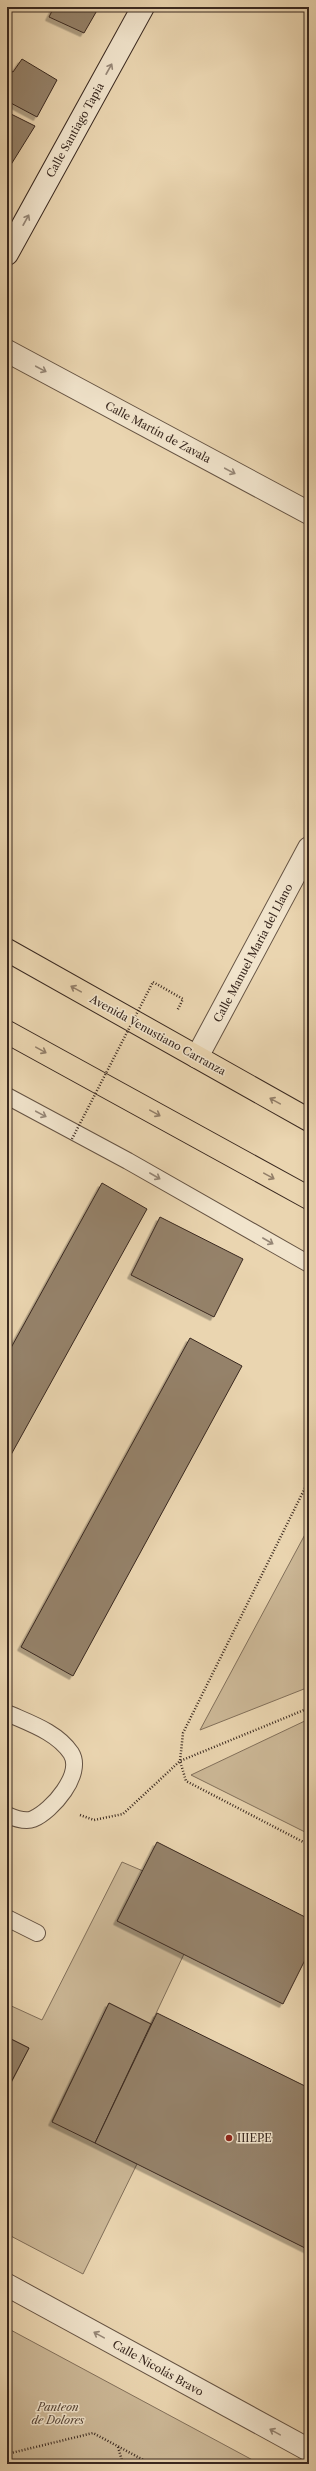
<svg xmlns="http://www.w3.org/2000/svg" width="316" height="2471" viewBox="0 0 316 2471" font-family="'Libre Caslon Text',serif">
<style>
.green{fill:#ccb897;stroke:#82705b}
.building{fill:#95826a;stroke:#39281f;filter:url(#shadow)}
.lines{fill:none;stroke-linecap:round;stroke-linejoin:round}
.lane-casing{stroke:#655343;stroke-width:18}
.street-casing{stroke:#655343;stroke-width:24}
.secondary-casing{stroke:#39281f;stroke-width:24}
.primary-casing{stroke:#39281f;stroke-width:24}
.path{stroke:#39281f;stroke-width:2.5;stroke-dasharray:1 2;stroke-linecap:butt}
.lane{stroke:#f1e4cc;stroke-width:16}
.street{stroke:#f1e4cc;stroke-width:22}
.secondary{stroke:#f1e4cc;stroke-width:22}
.primary{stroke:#ead5b0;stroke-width:22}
.path-bridge{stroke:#39281f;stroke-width:2.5;stroke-dasharray:1 2;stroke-linecap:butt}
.oneway{stroke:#958676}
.oneway2{stroke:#927e68}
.poi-dot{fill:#8f2418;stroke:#f1e4cc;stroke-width:1.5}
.labels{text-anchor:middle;stroke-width:3;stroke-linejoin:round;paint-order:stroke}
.street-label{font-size:11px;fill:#39281f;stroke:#f1e4cc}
.poi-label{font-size:11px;fill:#39281f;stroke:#f1e4cc;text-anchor:start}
.park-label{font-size:11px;font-style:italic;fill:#564537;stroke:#f1e4cc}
</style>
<defs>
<filter id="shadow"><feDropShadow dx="-3.5" dy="3.5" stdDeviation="0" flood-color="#0004"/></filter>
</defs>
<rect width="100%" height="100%" fill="#ead5b0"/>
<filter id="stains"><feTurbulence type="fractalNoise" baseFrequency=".005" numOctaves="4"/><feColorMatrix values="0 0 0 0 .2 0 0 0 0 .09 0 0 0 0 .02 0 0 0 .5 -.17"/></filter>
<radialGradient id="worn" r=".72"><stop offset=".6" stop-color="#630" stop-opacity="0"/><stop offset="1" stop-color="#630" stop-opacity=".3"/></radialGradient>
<!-- green -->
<g class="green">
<polygon points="309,1527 309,1687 200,1730"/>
<polygon points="309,1719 309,1834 191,1775"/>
<polygon points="122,1862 143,1871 184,1954 151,2024 109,2003 52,2121 137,2164 83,2274 7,2234 7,2091 29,2048 7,2037 7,2004 42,2020"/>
<polygon points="7,2328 260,2464 7,2464"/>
</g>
<!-- building -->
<g class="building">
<polygon points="54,7 99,7 84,33 49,17"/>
<polygon points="22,59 57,80 37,117 7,101 7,69 13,72"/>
<polygon points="7,112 35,126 7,171"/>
<polygon points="102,1183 147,1209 7,1462 7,1355"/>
<polygon points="160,1217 243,1259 214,1317 131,1275"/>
<polygon points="190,1338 242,1366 73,1676 21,1647"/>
<polygon points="157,1842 309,1919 309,1952 283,2004 117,1921"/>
<polygon points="109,2003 151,2024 95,2143 52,2122"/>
<polygon points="157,2013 309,2088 309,2250 95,2143"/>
<polygon points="7,2037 29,2048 7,2090"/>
</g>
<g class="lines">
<defs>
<g id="lane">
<polyline points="7,1096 128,1161 309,1264"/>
<path d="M7 1713C29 1723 57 1732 71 1753 84 1774 52 1811 33 1819 26 1822 14 1818 7 1815"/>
<polyline points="7,1918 37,1933"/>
</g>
<g id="street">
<polyline points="7,351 309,513"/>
<polyline points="197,1057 309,848"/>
<polyline points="7,2285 309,2450"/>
</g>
<polyline id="secondary" points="7,254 143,7"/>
<g id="primary">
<polyline points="7,950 309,1120"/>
<polyline points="7,1032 309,1198"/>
</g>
</defs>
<!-- lane casing -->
<use href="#lane" class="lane-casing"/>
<!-- street casing -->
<use href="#street" class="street-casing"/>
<!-- secondary casing -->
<use href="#secondary" class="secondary-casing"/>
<!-- primary casing -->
<use href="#primary" class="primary-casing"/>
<!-- path -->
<g class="path">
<polyline points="153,982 183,999 177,1011"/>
<polyline points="309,1480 183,1733 180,1761 186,1781 309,1845"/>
<polyline points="80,1815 94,1820 123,1814 180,1761 309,1708"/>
<polyline points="118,2447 123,2464"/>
<polyline points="7,2454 93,2433 151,2464"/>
</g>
<!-- lane -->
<use href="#lane" class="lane"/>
<!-- street -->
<use href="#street" class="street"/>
<!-- secondary -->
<use href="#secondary" class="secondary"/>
<!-- primary -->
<use href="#primary" class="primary"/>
<!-- path-bridge -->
<polyline class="path-bridge" points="72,1139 153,982"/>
</g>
<!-- one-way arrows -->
<defs><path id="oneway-shaft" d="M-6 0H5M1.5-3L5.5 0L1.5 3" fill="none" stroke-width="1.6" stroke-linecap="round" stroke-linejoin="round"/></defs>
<g class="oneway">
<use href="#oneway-shaft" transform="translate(109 69) rotate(-61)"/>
<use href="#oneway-shaft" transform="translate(26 220) rotate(-61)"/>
<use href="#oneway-shaft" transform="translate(41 369) rotate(28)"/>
<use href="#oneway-shaft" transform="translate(230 471) rotate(28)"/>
<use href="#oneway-shaft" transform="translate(41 1114) rotate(28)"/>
<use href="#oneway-shaft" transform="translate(155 1176) rotate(30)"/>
<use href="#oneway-shaft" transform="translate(268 1241) rotate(30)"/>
<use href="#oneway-shaft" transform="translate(99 2335) rotate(-151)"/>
<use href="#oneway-shaft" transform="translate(275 2432) rotate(-151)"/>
</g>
<g class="oneway2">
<use href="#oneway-shaft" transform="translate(76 989) rotate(-151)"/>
<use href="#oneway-shaft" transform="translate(41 1050) rotate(29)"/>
<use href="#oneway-shaft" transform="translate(275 1101) rotate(-151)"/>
<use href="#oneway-shaft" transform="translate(155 1113) rotate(29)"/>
<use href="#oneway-shaft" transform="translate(269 1176) rotate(29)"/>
</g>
<!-- markers -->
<circle class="poi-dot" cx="229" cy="2138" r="4"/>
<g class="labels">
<!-- street labels -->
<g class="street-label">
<text transform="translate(75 130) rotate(-61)" y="4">Calle Santiago Tapia</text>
<text transform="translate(158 432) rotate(28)" y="4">Calle Martín de Zavala</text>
<text transform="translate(253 953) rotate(-62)" y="4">Calle Manuel Maria del Llano</text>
<text transform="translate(158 1035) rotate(29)" y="4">Avenida Venustiano Carranza</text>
<text transform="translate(158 2368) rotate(29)" y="4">Calle Nicolás Bravo</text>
</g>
<!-- poi labels -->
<g class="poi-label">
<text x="237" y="2142">IIIEPE</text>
</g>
<!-- park labels -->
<g class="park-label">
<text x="58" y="2411">Panteon<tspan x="58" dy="13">de Dolores</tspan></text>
</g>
</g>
<!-- margin -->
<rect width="316" height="2471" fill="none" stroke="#ead5b0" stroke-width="24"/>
<rect x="8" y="8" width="300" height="2455" fill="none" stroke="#39281f" stroke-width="2"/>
<rect x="12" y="12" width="292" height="2447" fill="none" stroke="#39281f"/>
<rect width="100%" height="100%" filter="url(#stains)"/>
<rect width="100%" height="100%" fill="url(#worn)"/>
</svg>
